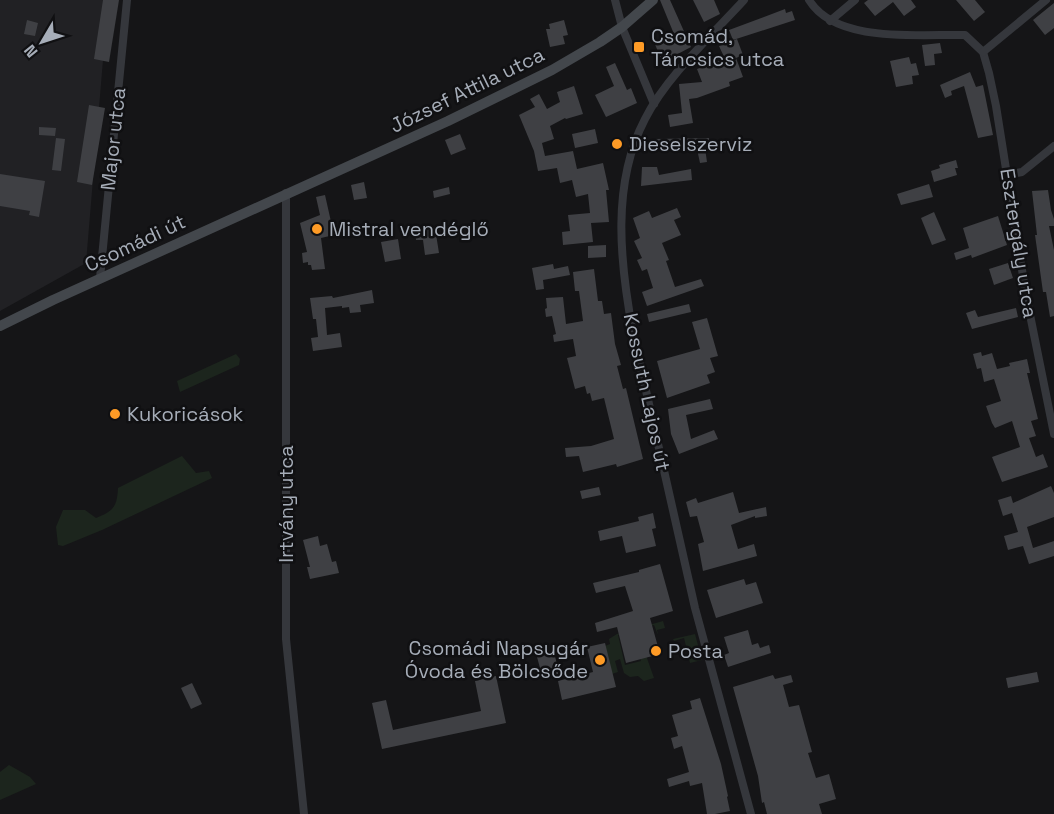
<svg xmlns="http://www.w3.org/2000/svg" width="1054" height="814" viewBox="0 0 1054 814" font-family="'Space Grotesk',sans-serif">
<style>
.built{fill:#212124}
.green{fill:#1c251d}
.building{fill:#3f4044}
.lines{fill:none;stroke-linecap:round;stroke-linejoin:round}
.minor{stroke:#35373c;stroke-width:8}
.secondary{stroke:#43474c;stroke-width:10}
.poi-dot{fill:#fe9b26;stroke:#101012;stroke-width:2}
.labels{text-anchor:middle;stroke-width:5;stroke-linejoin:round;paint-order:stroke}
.poi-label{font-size:20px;fill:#a6adb8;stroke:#101012;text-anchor:start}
.street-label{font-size:20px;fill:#a6adb8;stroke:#101012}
</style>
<rect width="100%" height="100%" fill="#151517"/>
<!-- built -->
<polygon class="built" points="0,0 110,0 104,48 86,263 0,311"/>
<!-- green -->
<g class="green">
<polygon points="236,354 240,359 239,365 180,392 177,381"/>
<path d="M182 456 196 473 209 471 212 478 102 530 63 546 58 545 56 527 63 510H85L96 518C114 511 117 506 118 488Z"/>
<polygon points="663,621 665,628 657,630 658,635 654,625 618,635 625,665 641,661 637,646 642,644 654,678 644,681 638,676 630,677 624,673 620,659 615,661 618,672 612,674 605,646 610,644 609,639 617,634"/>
<polygon points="695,634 702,660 690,663 684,638 674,641 673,639"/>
<polygon points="9,765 30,777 36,784 0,800 0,772"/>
</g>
<!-- building -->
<g class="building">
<polygon points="103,0 119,0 109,62 94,59"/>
<polygon points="660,0 670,0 691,47 672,57 674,62 664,66 654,42 674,34"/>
<polygon points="693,0 714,0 720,14 704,22"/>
<polygon points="868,0 911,0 916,7 904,16 893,2 875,16 864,3"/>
<polygon points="956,0 975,0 985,12 974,21"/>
<polygon points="1054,3 1054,28 1045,35 1033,20"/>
<polygon points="785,9 786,13 792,11 795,20 733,40 729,30"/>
<polygon points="27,20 38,23 35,36 24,34"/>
<polygon points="564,20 568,35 563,36 565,44 550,47 546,29 550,29 549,24"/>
<polygon points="737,39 743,55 736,58 743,77 729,82 730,86 697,98 689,99 693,123 670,127 668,115 682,113 679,84 702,82 697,69 725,59 719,46"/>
<polygon points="940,43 942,53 934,54 935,65 925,66 922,45"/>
<polygon points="909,57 911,64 916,63 919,75 912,76 913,84 896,87 890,61"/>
<polygon points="615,63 627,90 631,88 637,103 606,117 595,95 614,86 606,67"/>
<polygon points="970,72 976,87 983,85 993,135 978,138 964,86 951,91 952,95 945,98 940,85"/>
<polygon points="574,86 583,114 566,119 565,118 550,126 554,139 542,143 545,156 573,151 577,169 603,163 609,190 606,190 609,222 591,223 593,242 563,245 562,232 570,231 568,215 590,213 588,194 576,197 572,180 560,183 557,168 538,171 534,151 519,115 535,107 530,99 539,94 547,109 560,102 557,92"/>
<polygon points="89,105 105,108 92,185 77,182"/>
<polygon points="39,127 56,128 55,136 39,135"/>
<polygon points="595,129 598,143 575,148 572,134"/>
<polygon points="460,134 466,149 451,155 445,140"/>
<polygon points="56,138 65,139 61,171 52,170"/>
<polygon points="709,138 709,148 705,148 707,162 700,163 697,149 656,150 655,139"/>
<polygon points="956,160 958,168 955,168 957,175 934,182 931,171 940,168 939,165"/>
<polygon points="642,167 657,167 659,175 691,169 692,180 641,186"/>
<polygon points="0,174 45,181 39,217 29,215 30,211 0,206"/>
<polygon points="364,182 367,198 354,200 351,185"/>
<polygon points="929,184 933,197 901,205 897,194"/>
<polygon points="449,187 450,194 434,198 433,191"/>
<polygon points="1048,190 1051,210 1054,219 1054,226 1049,226 1054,250 1054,316 1050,317 1046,292 1043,292 1035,235 1037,235 1032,191"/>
<polygon points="325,195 334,235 321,238 325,269 312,270 311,265 308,265 308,262 303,263 302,253 307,252 300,223 320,215 316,197"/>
<polygon points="677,208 681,217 674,220 681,235 662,243 669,260 666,261 675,287 701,279 704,286 647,306 642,292 653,288 647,269 642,271 637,260 642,258 634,241 640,238 633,218 649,211 652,218"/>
<polygon points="934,212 946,240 932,245 921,218"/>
<polygon points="998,216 1007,245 972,258 971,255 956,260 954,253 969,248 963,228"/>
<polygon points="435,228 439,253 425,255 423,240 416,240 415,231"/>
<polygon points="398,239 401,259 385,262 381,242"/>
<polygon points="606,245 606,257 588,258 588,246"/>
<polygon points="1008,263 1013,278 994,285 989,269"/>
<polygon points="553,264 554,269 568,266 570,275 543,280 544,289 536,290 532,268"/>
<polygon points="594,269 598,301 602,301 604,314 611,313 615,344 621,365 617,366 623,389 626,388 643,459 617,467 616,464 583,472 579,456 566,457 565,448 591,446 614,439 604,398 592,401 590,393 587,394 585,386 575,389 567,358 576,356 573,339 554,342 553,335 556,334 552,316 546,317 545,309 547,308 546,298 563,297 566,324 583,321 579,291 575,291 573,272"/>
<polygon points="372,290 374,303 360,305 361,312 350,313 349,307 342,308 342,306 325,308 327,335 340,333 342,347 313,351 311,338 318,337 316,319 313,319 310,298 332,296 333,298"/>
<polygon points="689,304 691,312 649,322 647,314"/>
<polygon points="1016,308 1018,317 972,329 966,313 975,310 978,317"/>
<polygon points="707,318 718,356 710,358 715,372 707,375 710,383 667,398 657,361 700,349 692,322"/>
<polygon points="981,352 982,356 992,353 997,369 1010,366 1009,363 1027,359 1030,373 1027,373 1038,419 1031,421 1036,436 1029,438 1036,457 1043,454 1048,467 1002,482 992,457 1020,447 1012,421 995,428 992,423 986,406 1001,401 994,379 984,382 981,368 977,369 973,354"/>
<polygon points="710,399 713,409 686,415 691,439 714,430 718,439 679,454 671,434 668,409"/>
<polygon points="1051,486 1054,493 1054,517 1027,527 1033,548 1054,541 1054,556 1029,564 1023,546 1008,550 1004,536 1018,532 1012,513 1003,516 998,500 1011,496 1013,503"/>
<polygon points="599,487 601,495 582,499 580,491"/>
<polygon points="733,492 739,513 766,507 767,516 755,518 755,516 731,525 738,549 754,544 757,556 703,571 698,544 704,542 697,516 690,517 686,502 696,498 698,503"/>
<polygon points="653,513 656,528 652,529 656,546 626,553 622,536 600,541 598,531 639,521 638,517"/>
<polygon points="318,536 320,546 327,544 332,562 336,561 339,573 310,579 307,567 310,567 303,540"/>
<polygon points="660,564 673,611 650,618 660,654 626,663 617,627 597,632 595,623 633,611 625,586 596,593 593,583 639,572 639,570"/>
<polygon points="744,579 746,585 756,582 763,603 716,618 707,590"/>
<polygon points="748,630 752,645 758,643 760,648 769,645 771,653 728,667 724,655 729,653 724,637"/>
<polygon points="605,643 616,687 562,700 558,681 593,672 587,647"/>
<polygon points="554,653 560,675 543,679 537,657"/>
<polygon points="1037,672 1039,682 1008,688 1006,678"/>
<polygon points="773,675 775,679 791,675 793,682 783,685 789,707 799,705 812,752 808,753 816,778 829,774 836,799 819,804 822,814 767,814 764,802 762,803 758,776 733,687"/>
<polygon points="496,676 506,723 382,749 372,703 386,700 393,730 481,711 475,681"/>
<polygon points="192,683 202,704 191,709 181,688"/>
<polygon points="700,698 721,764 728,796 727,797 730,811 715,814 707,814 702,783 690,786 689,781 669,787 667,779 689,772 682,746 674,749 671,738 678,736 672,715 692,709 690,701"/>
</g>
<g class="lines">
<!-- minor -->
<g class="minor">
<polyline points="615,0 622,27 654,104"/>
<path d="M744 0C712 35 666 77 645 119 611 184 620 263 633 333L695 608 751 814"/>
<path d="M809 0C836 44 919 34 965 35L983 52 989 73 996 106 1026 295 1054 434"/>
<polyline points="830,21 855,0"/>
<polyline points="983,52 1046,0"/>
<polyline points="1007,175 1022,172 1054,146"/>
<polyline points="286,193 286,639 304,814"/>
<polyline points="100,278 127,0"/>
</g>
<!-- secondary -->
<polyline class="secondary" points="0,326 53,300 448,121 552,70 600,42 622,27 653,0"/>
</g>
<!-- markers -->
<g class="poi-dot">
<rect x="633" y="41" width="12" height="12" rx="3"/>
<circle cx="617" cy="144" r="6"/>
<circle cx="317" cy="229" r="6"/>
<circle cx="115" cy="414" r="6"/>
<circle cx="656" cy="651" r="6"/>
<circle cx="600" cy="660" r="6"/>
</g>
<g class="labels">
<!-- poi labels -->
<g class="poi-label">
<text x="651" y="43">Csomád,<tspan x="651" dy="23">Táncsics utca</tspan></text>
<text x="629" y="151">Dieselszerviz</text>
<text x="329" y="236">Mistral vendéglő</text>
<text x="127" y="421">Kukoricások</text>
<text x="588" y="655" text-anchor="end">Csomádi Napsugár<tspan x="588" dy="23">Óvoda és Bölcsőde</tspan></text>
<text x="668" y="658">Posta</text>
</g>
<!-- street labels -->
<g class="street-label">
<text transform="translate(467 90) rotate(-26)" y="7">József Attila utca</text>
<text transform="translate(113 139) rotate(-84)" y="7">Major utca</text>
<text transform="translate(135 243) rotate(-25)" y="7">Csomádi út</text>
<text transform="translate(1019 243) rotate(81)" y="7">Esztergály utca</text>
<text transform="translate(647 392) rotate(78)" y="7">Kossuth Lajos út</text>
<text transform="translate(286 504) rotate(-90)" y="7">Irtvány utca</text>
</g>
</g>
<!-- north arrow -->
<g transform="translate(42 42) rotate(231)" stroke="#101012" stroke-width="4.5" paint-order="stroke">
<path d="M0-4.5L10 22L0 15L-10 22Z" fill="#a6adb8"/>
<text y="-9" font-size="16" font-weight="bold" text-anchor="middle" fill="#a6adb8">N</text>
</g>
</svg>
